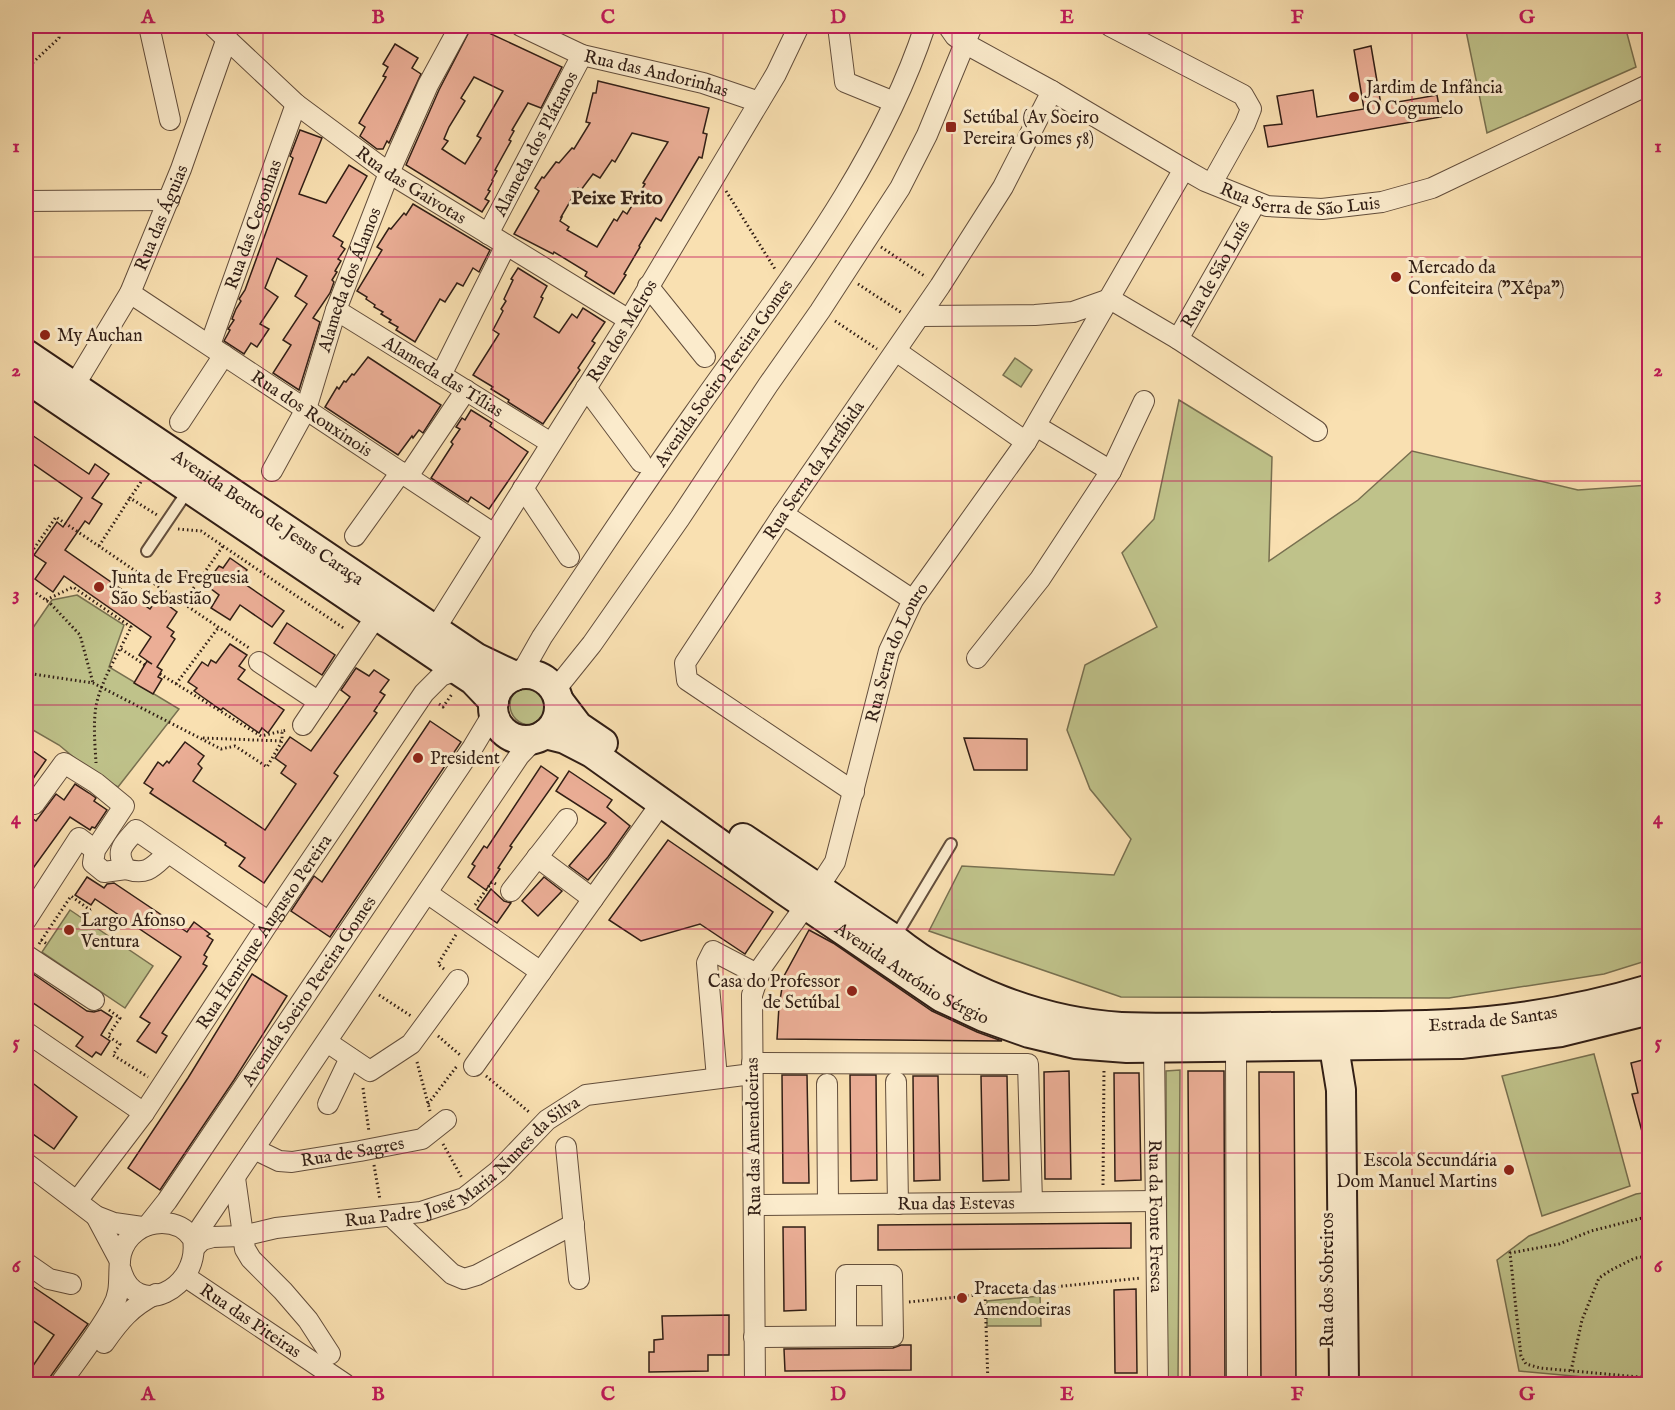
<svg xmlns="http://www.w3.org/2000/svg" width="1675" height="1410" viewBox="0 0 1675 1410" font-family="'IM FELL English',serif">
<style>
.green{fill:#bfc28a;stroke:#787050;stroke-width:1.5}
.building{fill:#ebae96;stroke:#311e15;stroke-width:1.5;fill-rule:evenodd}
.lines{fill:none;stroke-linecap:round;stroke-linejoin:round}
.lane-casing{stroke:#634e3c;stroke-width:14}
.street-casing{stroke:#634e3c;stroke-width:22}
.secondary-casing{stroke:#311e15;stroke-width:32}
.path{stroke:#311e15;stroke-width:3;stroke-dasharray:1.5 3;stroke-linecap:butt}
.lane{stroke:#fbebcc;stroke-width:10}
.street{stroke:#fbebcc;stroke-width:20}
.secondary{stroke:#fbebcc;stroke-width:28}
.grid{fill:none;stroke:#c2185b;stroke-width:1.5;stroke-opacity:0.55}
.poi-dot{fill:#8f2418;stroke:#fbebcc;stroke-width:2}
.labels{text-anchor:middle;stroke-width:6;stroke-linejoin:round;paint-order:stroke}
.street-label{font-size:18px;fill:#311e15;stroke:#fbebcc}
.poi-label{font-size:18px;fill:#311e15;stroke:#fbebcc;text-anchor:start}
.neighbourhood-label{font-size:20px;font-weight:bold;fill:#311e15;stroke:#fbebcc}
.neatline{fill:none;stroke:#c2185b;stroke-width:2}
.grid-label{font-size:20px;text-anchor:middle;font-weight:bold;fill:#c2185b}
</style>
<rect width="100%" height="100%" fill="#f9e0b1"/>
<filter id="stains"><feTurbulence type="fractalNoise" baseFrequency=".00333" numOctaves="4"/><feColorMatrix values="0 0 0 0 .2 0 0 0 0 .09 0 0 0 0 .02 0 0 0 .5 -.17"/></filter>
<radialGradient id="worn" r=".72"><stop offset=".6" stop-color="#630" stop-opacity="0"/><stop offset="1" stop-color="#630" stop-opacity=".3"/></radialGradient>
<!-- green -->
<g class="green">
<polygon points="1465,26 1625,26 1636,67 1487,133"/>
<polygon points="1015,358 1032,370 1021,387 1003,375"/>
<polygon points="1179,400 1272,457 1269,561 1358,500 1412,451 1578,490 1649,485 1650,617 1642,719 1650,735 1649,960 1604,974 1449,998 1121,997 929,931 962,866 1114,875 1131,839 1090,789 1067,730 1085,665 1157,627 1122,553 1154,519"/>
<polygon points="77,595 124,625 109,667 179,709 118,787 95,775 59,745 26,726 26,638 52,600"/>
<circle cx="530" cy="705" r="20"/>
<polygon points="70,910 153,966 125,1008 42,952"/>
<polygon points="1594,1054 1630,1186 1542,1216 1502,1076"/>
<polygon points="1180,1070 1178,1384 1167,1384 1166,1071"/>
<polygon points="1649,1192 1649,1383 1519,1371 1497,1260 1529,1236 1636,1194"/>
<polygon points="1040,1296 1041,1326 987,1326 987,1301"/>
</g>
<!-- building -->
<g class="building">
<path d="M472 26H474L562 67 541 108 528 103 512 130 514 131 509 140 511 141 495 170 497 171 492 180 493 181 488 190 490 191 485 199 489 201 482 212 406 165 439 90ZM474 77 503 91 477 136 481 138 465 164 442 149 448 141 444 139 449 127 465 101 461 98Z"/>
<polygon points="395,44 418,58 412,68 421,74 389,143 387,141 383,149 377,149 360,136 365,127 359,123 386,77 383,76 388,67 383,64"/>
<polygon points="1371,46 1381,105 1437,95 1441,117 1268,147 1264,126 1282,124 1277,96 1313,90 1317,117 1364,109 1354,50"/>
<path d="M598 81 709 108 703 133 707 134 702 158 699 157 661 221 656 218 639 246 640 247 624 274 626 275 614 294 585 276 587 272 554 252 553 254 514 234 539 191 535 188 542 177 544 178 556 162 559 163 572 148 574 149 590 123 586 122 593 93H596ZM632 133 668 142 643 183 645 184 627 214 623 211 617 221 614 219 597 247 567 230 569 227 560 221 562 217H561L578 188 581 190 593 174 600 178 612 160 615 162Z"/>
<polygon points="300,130 322,138 299,194 326,203 349,165 367,176 333,236 343,242 341,246 345,249 338,259 341,261 335,271 337,272 332,280 334,282 330,293 313,318 320,322 299,390 273,373 291,345 283,340 307,304 295,296 307,276 277,258 265,288 278,297 260,324 269,329 257,347 251,343 244,354 224,341 230,330 228,329 234,320 232,319 236,309 241,301 239,299 245,290 293,158 290,156"/>
<polygon points="413,204 490,250 479,272 473,268 463,286 457,283 445,302 440,299 415,342 396,330 398,327 389,322 391,320 381,314 383,312 374,307 375,305 366,299 367,297 357,291 382,250 377,247 389,228 391,229 404,213 406,215"/>
<polygon points="518,268 547,286 541,297 543,298 534,317 559,333 572,314 577,318 583,308 605,322 592,341 595,343 578,368 580,370 543,424 508,402 509,400 491,389 493,387 473,375 499,334 493,330 503,311 501,309 506,301 504,299 513,280 511,279"/>
<polygon points="368,357 441,405 423,433 419,430 413,438 412,436 398,455 325,407 337,387 339,389 344,381 346,382 352,374 354,375"/>
<polygon points="471,410 492,423 490,426 528,452 489,509 471,497 468,502 431,478 453,444 451,442 460,429 456,427 462,418 465,420"/>
<polygon points="26,431 89,474 95,464 109,474 92,498 102,504 89,524 85,521 65,550 150,609 158,598 177,612 167,627 174,632 171,636 175,639 157,667 162,670 158,677 162,679 153,694 134,683 147,661 152,664 139,655 151,637 64,576 53,592 35,579 46,563 34,555 57,522 63,527 82,498 26,459"/>
<polygon points="230,558 247,570 239,580 284,611 272,627 240,605 230,620 211,608 219,595 210,588 214,583 209,579 219,566 223,568"/>
<polygon points="287,623 335,655 322,675 274,643"/>
<polygon points="230,644 247,655 239,666 245,670 238,679 284,710 268,733 262,728 259,733 223,708 221,710 194,691 197,688 188,682 202,662 208,666 211,660 216,663"/>
<polygon points="356,668 369,676 374,670 389,680 380,692 385,695 374,711 377,713 334,773 338,776 264,883 239,866 245,858 225,845 226,843 150,793 153,789 144,783 158,762 163,766 167,761 169,763 185,742 204,756 198,764 202,768 193,781 265,830 296,784 281,773 286,766 275,758 290,737 311,751 350,697 341,690"/>
<polygon points="430,721 461,742 330,937 291,911 314,876 322,882"/>
<polygon points="964,738 1027,739 1027,770 974,770"/>
<polygon points="26,746 46,760 28,786 26,786"/>
<polygon points="541,766 558,778 510,846 512,847 498,868 500,869 486,890 468,877 475,866 472,864 484,846 487,848"/>
<polygon points="569,771 612,800 607,807 630,826 608,857 588,880 569,866 606,823 556,791"/>
<polygon points="75,784 89,793 96,798 94,801 107,810 95,828 92,827 90,830 70,817 26,878 26,814 36,821 56,794 64,800"/>
<polygon points="668,840 773,912 745,954 700,924 641,941 609,920"/>
<polygon points="87,877 104,888 107,884 114,883 187,932 194,922 210,934 207,936 213,940 204,955 207,957 203,964 207,966 162,1033 167,1036 156,1053 137,1041 150,1023 140,1017 181,957 95,899 91,905 75,895"/>
<polygon points="544,877 562,891 538,916 522,901"/>
<polygon points="491,889 504,901 511,903 497,923 477,909"/>
<polygon points="809,930 833,943 932,1011 977,1032 1002,1041 777,1039 779,1006 784,976"/>
<polygon points="26,969 87,1011 94,1012 101,1010 112,1017 101,1035 110,1041 101,1055 96,1052 92,1057 76,1046 83,1037 26,998"/>
<polygon points="252,974 287,996 234,1080 160,1190 128,1168 188,1078"/>
<polygon points="1650,1058 1650,1142 1645,1143 1632,1094 1638,1093 1631,1063"/>
<polygon points="1069,1071 1071,1179 1045,1179 1044,1072"/>
<polygon points="1188,1071 1224,1071 1225,1384 1190,1384"/>
<polygon points="1259,1072 1294,1072 1296,1384 1261,1384"/>
<polygon points="1114,1073 1139,1073 1141,1180 1115,1181"/>
<polygon points="782,1075 807,1075 809,1183 783,1183"/>
<polygon points="850,1075 876,1075 877,1180 851,1181"/>
<polygon points="913,1076 938,1076 940,1180 914,1181"/>
<polygon points="981,1076 1007,1076 1009,1180 983,1181"/>
<polygon points="26,1078 77,1117 54,1149 26,1129"/>
<polygon points="1131,1223 1131,1248 878,1250 878,1225"/>
<polygon points="783,1227 805,1227 806,1310 784,1311"/>
<polygon points="26,1282 88,1324 50,1377 48,1384 26,1384 26,1376 54,1335 26,1316"/>
<polygon points="1136,1289 1137,1373 1115,1373 1114,1290"/>
<polygon points="729,1315 729,1355 708,1355 708,1371 649,1372 649,1352 654,1352 654,1340 663,1339 662,1316"/>
<polygon points="901,1345 911,1345 911,1370 785,1371 784,1349 893,1348"/>
</g>
<g class="lines">
<defs>
<g id="lane">
<polyline points="147,551 189,489"/>
<polyline points="894,939 951,844"/>
</g>
<g id="street">
<polyline points="149,26 170,120"/>
<path id="s1" d="M213 26 296 104 389 173 629 320"/>
<path id="s2" d="M521 26 582 55 703 83 759 102"/>
<polyline points="838,26 845,82 894,102"/>
<path id="s3" d="M948 26 955 36 966 44 1052 91 1184 169 1205 181 1267 206 1322 209 1382 202 1432 188 1650 84"/>
<polyline points="1110,26 1243,95 1251,109 1245,124 1212,183"/>
<polyline points="26,201 169,200"/>
<path id="s4" d="M488 234 582 55"/>
<polyline points="648,286 705,357"/>
<path id="s5" d="M130 293 494 534"/>
<path id="s6" d="M1110 299 1178 339 1256 202"/>
<path id="s7" d="M336 310 551 443"/>
<polyline points="921,316 1035,315 1073,312 1110,299"/>
<polyline points="1178,339 1317,431"/>
<path id="s8" d="M210 345 296 104"/>
<polyline points="896,351 1026,442"/>
<polyline points="441,375 506,245"/>
<path id="s9" d="M74 386 130 293 181 169 227 38"/>
<polyline points="586,388 641,462"/>
<polyline points="180,422 224,355"/>
<polyline points="1036,426 1111,471"/>
<path id="s10" d="M272 471 306 409 336 310 389 173 428 85 460 26"/>
<polyline points="408,476 466,390"/>
<polyline points="523,488 569,557"/>
<polyline points="783,514 913,600"/>
<polyline points="355,536 401,472"/>
<path id="s11" d="M435 629 629 320 776 74 799 26"/>
<polyline points="977,658 1040,579 1111,471 1144,401"/>
<polyline points="259,662 319,702"/>
<path id="s12" d="M521 674 542 637C592 563 641 488 693 415 779 292 878 170 925 26"/>
<polyline points="555,690 592,644 680,518 768,385 820,311 900,188 927,135 972,26"/>
<polyline points="303,725 377,615"/>
<path id="s13" d="M854 792 687 680 685 663 783 514 940 286 1003 187 1052 91"/>
<polyline points="26,798 34,804 64,763 96,783 124,806 95,850 93,863 104,872 126,869"/>
<path d="M168 853C153 867 147 876 126 869 114 850 124 844 136 830L269 922"/>
<polyline points="537,857 593,899"/>
<path id="s14" d="M818 888 835 862 889 651 913 600 1026 442 1184 169"/>
<polyline points="511,891 567,819"/>
<polyline points="427,893 541,972"/>
<polyline points="26,920 79,838 95,850"/>
<polyline points="26,955 94,1000"/>
<polyline points="26,1032 144,1113"/>
<polyline points="327,1042 370,1071 411,1044 458,980"/>
<path id="s15" d="M1154 1048 1158 1384"/>
<polyline points="1236,1048 1237,1384"/>
<polyline points="752,1063 1028,1064 1032,1202"/>
<polyline points="474,1066 662,802"/>
<polyline points="717,1078 707,963 713,951 759,975"/>
<polyline points="896,1082 898,1204"/>
<polyline points="827,1084 828,1204"/>
<polyline points="328,1104 350,1058"/>
<polyline points="566,1147 579,1279"/>
<path id="s16" d="M254 1149 279 1161 292 1162 360 1151 422 1139 446 1120"/>
<polyline points="26,1163 96,1216 114,1223 142,1227"/>
<polyline points="235,1178 245,1249 251,1259 283,1291 308,1320 330,1354"/>
<path id="s17" d="M77 1201 144 1113 269 922 424 693 441 676 457 670"/>
<path id="s18" d="M755 1205 1156 1201"/>
<polyline points="96,1216 120,1261"/>
<polyline points="391,1216 452,1274 464,1279 477,1275 574,1224"/>
<path id="s19" d="M148 1225 167 1201 473 747 494 712"/>
<polyline points="193,1239 519,756 536,738"/>
<path id="s20" d="M194 1248 202 1240 213 1237 242 1236 276 1228 421 1212 464 1198 498 1171 547 1120 586 1095 752 1074"/>
<polyline points="26,1263 49,1279 71,1284"/>
<path id="s21" d="M186 1277 345 1384"/>
<polyline points="754,1337 893,1336 892,1275 846,1275 846,1336"/>
<path d="M104 1343C120 1320 131 1307 156 1294"/>
<path d="M60 1384C77 1360 97 1335 112 1308 123 1290 117 1273 121 1254 126 1235 143 1223 162 1223 175 1223 186 1228 193 1239 201 1289 135 1321 121 1270"/>
<polyline points="755,1384 752,995 761,968 806,905"/>
</g>
<g id="secondary">
<path id="s22" d="M26 354 477 658 515 676"/>
<polyline points="26,378 447,663 473,680 494,702"/>
<circle cx="526" cy="707" r="33"/>
<polyline points="559,701 578,726 603,743"/>
<path id="s23" d="M545 734 565 739 592 753 784 890 941 997 984 1017 1029 1033 1075 1044 1127 1048 1461 1044 1561 1032 1650 1010"/>
<path id="s24" d="M743 838 894 939C958 990 1040 1022 1121 1027 1168 1029 1216 1027 1263 1027 1325 1026 1388 1027 1450 1024 1518 1020 1584 1009 1650 989"/>
<polyline points="1334,1028 1334,1047 1341,1090 1344,1384"/>
</g>
</defs>
<!-- lane casing -->
<use href="#lane" class="lane-casing"/>
<!-- street casing -->
<use href="#street" class="street-casing"/>
<!-- secondary casing -->
<use href="#secondary" class="secondary-casing"/>
<!-- path -->
<g class="path">
<polyline points="26,69 59,38 59,26"/>
<polyline points="726,191 775,269"/>
<polyline points="881,247 926,277"/>
<polyline points="858,284 902,313"/>
<polyline points="835,321 877,349"/>
<polyline points="141,482 130,498 157,515"/>
<polyline points="178,529 201,531 345,629"/>
<polyline points="99,546 130,498"/>
<polyline points="26,560 56,517 249,648"/>
<polyline points="36,593 50,603 80,635 93,683"/>
<path d="M46 600 73 587 131 627C120 651 101 680 96 706 93 725 95 744 96 763"/>
<polyline points="183,603 223,546"/>
<polyline points="121,649 145,665"/>
<polyline points="26,673 93,683 221,749 235,746 267,767 282,741 282,731 287,730"/>
<polyline points="160,674 261,736 282,731"/>
<polyline points="176,684 218,628"/>
<polyline points="439,704 443,707 452,694"/>
<polyline points="203,738 282,741"/>
<polyline points="475,905 492,882 496,884"/>
<polyline points="41,940 47,944"/>
<polyline points="39,944 71,896 90,910 94,909"/>
<polyline points="444,969 438,964 457,933"/>
<polyline points="379,995 411,1016"/>
<polyline points="109,1010 120,1018 108,1036 120,1044 113,1055 148,1077"/>
<polyline points="438,1036 460,1055"/>
<polyline points="417,1062 430,1111"/>
<polyline points="486,1076 529,1112"/>
<polyline points="363,1088 369,1132"/>
<polyline points="428,1104 457,1066"/>
<polyline points="443,1144 462,1178"/>
<polyline points="374,1165 380,1200"/>
<polyline points="1103,1185 1104,1069"/>
<polyline points="1650,1216 1591,1231 1559,1244 1510,1253 1521,1356 1526,1364 1540,1368 1650,1378"/>
<polyline points="985,1295 988,1384"/>
<polyline points="909,1302 1141,1278"/>
<polyline points="1571,1371 1582,1320 1599,1278 1611,1270 1635,1258 1650,1256"/>
</g>
<!-- lane -->
<use href="#lane" class="lane"/>
<!-- street -->
<use href="#street" class="street"/>
<!-- secondary -->
<use href="#secondary" class="secondary"/>
</g>
<!-- grid -->
<path class="grid" d="M263 26V1384M493 26V1384M723 26V1384M952 26V1384M1182 26V1384M1412 26V1384M26 257H1650M26 481H1650M26 705H1650M26 929H1650M26 1153H1650"/>
<!-- markers -->
<g class="poi-dot">
<circle cx="1354" cy="97" r="6"/>
<rect x="945" y="121" width="12" height="12" rx="3"/>
<circle cx="1396" cy="277" r="6"/>
<circle cx="45" cy="335" r="6"/>
<circle cx="99" cy="587" r="6"/>
<circle cx="418" cy="758" r="6"/>
<circle cx="69" cy="930" r="6"/>
<circle cx="852" cy="991" r="6"/>
<circle cx="1509" cy="1170" r="6"/>
<circle cx="962" cy="1298" r="6"/>
</g>
<g class="labels">
<!-- street labels -->
<g class="street-label">
<text dy="6" stroke="none"><textPath href="#s2" startOffset="144">Rua das Andorinhas</textPath></text>
<text dy="6" stroke="none"><textPath href="#s4" startOffset="102">Alameda dos Plátanos</textPath></text>
<text dy="6" stroke="none"><textPath href="#s1" startOffset="255">Rua das Gaivotas</textPath></text>
<text dy="6" stroke="none"><textPath href="#s3" startOffset="400">Rua Serra de São Luis</textPath></text>
<text dy="6" stroke="none"><textPath href="#s9" startOffset="190">Rua das Águias</textPath></text>
<text dy="6" stroke="none"><textPath href="#s8" startOffset="128">Rua das Cegonhas</textPath></text>
<text dy="6" stroke="none"><textPath href="#s6" startOffset="154">Rua de São Luís</textPath></text>
<text dy="6" stroke="none"><textPath href="#s10" startOffset="207">Alameda dos Álamos</textPath></text>
<text dy="6" stroke="none"><textPath href="#s11" startOffset="352">Rua dos Melros</textPath></text>
<text dy="6" stroke="none"><textPath href="#s12" startOffset="363">Avenida Soeiro Pereira Gomes</textPath></text>
<text dy="6" stroke="none"><textPath href="#s7" startOffset="126">Alameda das Tílias</textPath></text>
<text dy="6" stroke="none"><textPath href="#s5" startOffset="218">Rua dos Rouxinois</textPath></text>
<text dy="6" stroke="none"><textPath href="#s13" startOffset="450">Rua Serra da Arrábida</textPath></text>
<text dy="6" stroke="none"><textPath href="#s22" startOffset="292">Avenida Bento de Jesus Caraça</textPath></text>
<text dy="6" stroke="none"><textPath href="#s14" startOffset="250">Rua Serra do Louro</textPath></text>
<text dy="6" stroke="none"><textPath href="#s17" startOffset="328">Rua Henrique Augusto Pereira</textPath></text>
<text dy="6" stroke="none"><textPath href="#s23" startOffset="440">Avenida António Sérgio</textPath></text>
<text dy="6" stroke="none"><textPath href="#s19" startOffset="284">Avenida Soeiro Pereira Gomes</textPath></text>
<text dy="6" stroke="none"><textPath href="#s24" startOffset="801">Estrada de Santas</textPath></text>
<text transform="translate(753 1137) rotate(-91)" y="6">Rua das Amendoeiras</text>
<text dy="6" stroke="none"><textPath href="#s16" startOffset="102">Rua de Sagres</textPath></text>
<text dy="6" stroke="none"><textPath href="#s20" startOffset="292">Rua Padre José Maria Nunes da Silva</textPath></text>
<text dy="6" stroke="none"><textPath href="#s18" startOffset="201">Rua das Estevas</textPath></text>
<text dy="6" stroke="none"><textPath href="#s15" startOffset="168">Rua da Fonte Fresca</textPath></text>
<text transform="translate(1327 1280) rotate(-90)" y="6">Rua dos Sobreiros</text>
<text dy="6" stroke="none"><textPath href="#s21" startOffset="78">Rua das Piteiras</textPath></text>
</g>
<!-- poi labels -->
<g class="poi-label">
<text x="1366" y="93">Jardim de Infância<tspan x="1366" dy="21">O Cogumelo</tspan></text>
<text x="963" y="123">Setúbal (Av Soeiro<tspan x="963" dy="21">Pereira Gomes 58)</tspan></text>
<text x="1408" y="273">Mercado da<tspan x="1408" dy="21">Confeiteira ("Xêpa")</tspan></text>
<text x="57" y="341">My Auchan</text>
<text x="111" y="583">Junta de Freguesia<tspan x="111" dy="21">São Sebastião</tspan></text>
<text x="430" y="764">President</text>
<text x="81" y="926">Largo Afonso<tspan x="81" dy="21">Ventura</tspan></text>
<text x="840" y="987" text-anchor="end">Casa do Professor<tspan x="840" dy="21">de Setúbal</tspan></text>
<text x="1497" y="1166" text-anchor="end">Escola Secundária<tspan x="1497" dy="21">Dom Manuel Martins</tspan></text>
<text x="974" y="1294">Praceta das<tspan x="974" dy="21">Amendoeiras</tspan></text>
</g>
<!-- neighbourhood labels -->
<g class="neighbourhood-label">
<text x="617" y="204">Peixe Frito</text>
</g>
</g>
<!-- margin -->
<rect width="1675" height="1410" fill="none" stroke="#f9e0b1" stroke-width="66"/>
<rect x="33" y="33" width="1609" height="1344" class="neatline"/>
<g class="grid-label">
<text x="148" y="23">A</text>
<text x="378" y="23">B</text>
<text x="608" y="23">C</text>
<text x="838" y="23">D</text>
<text x="1067" y="23">E</text>
<text x="1297" y="23">F</text>
<text x="1527" y="23">G</text>
<text x="16" y="152">1</text>
<text x="1658" y="152">1</text>
<text x="16" y="376">2</text>
<text x="1658" y="376">2</text>
<text x="16" y="600">3</text>
<text x="1658" y="600">3</text>
<text x="16" y="824">4</text>
<text x="1658" y="824">4</text>
<text x="16" y="1048">5</text>
<text x="1658" y="1048">5</text>
<text x="16" y="1272">6</text>
<text x="1658" y="1272">6</text>
<text x="148" y="1400">A</text>
<text x="378" y="1400">B</text>
<text x="608" y="1400">C</text>
<text x="838" y="1400">D</text>
<text x="1067" y="1400">E</text>
<text x="1297" y="1400">F</text>
<text x="1527" y="1400">G</text>
</g>
<rect width="100%" height="100%" filter="url(#stains)"/>
<rect width="100%" height="100%" fill="url(#worn)"/>
</svg>
